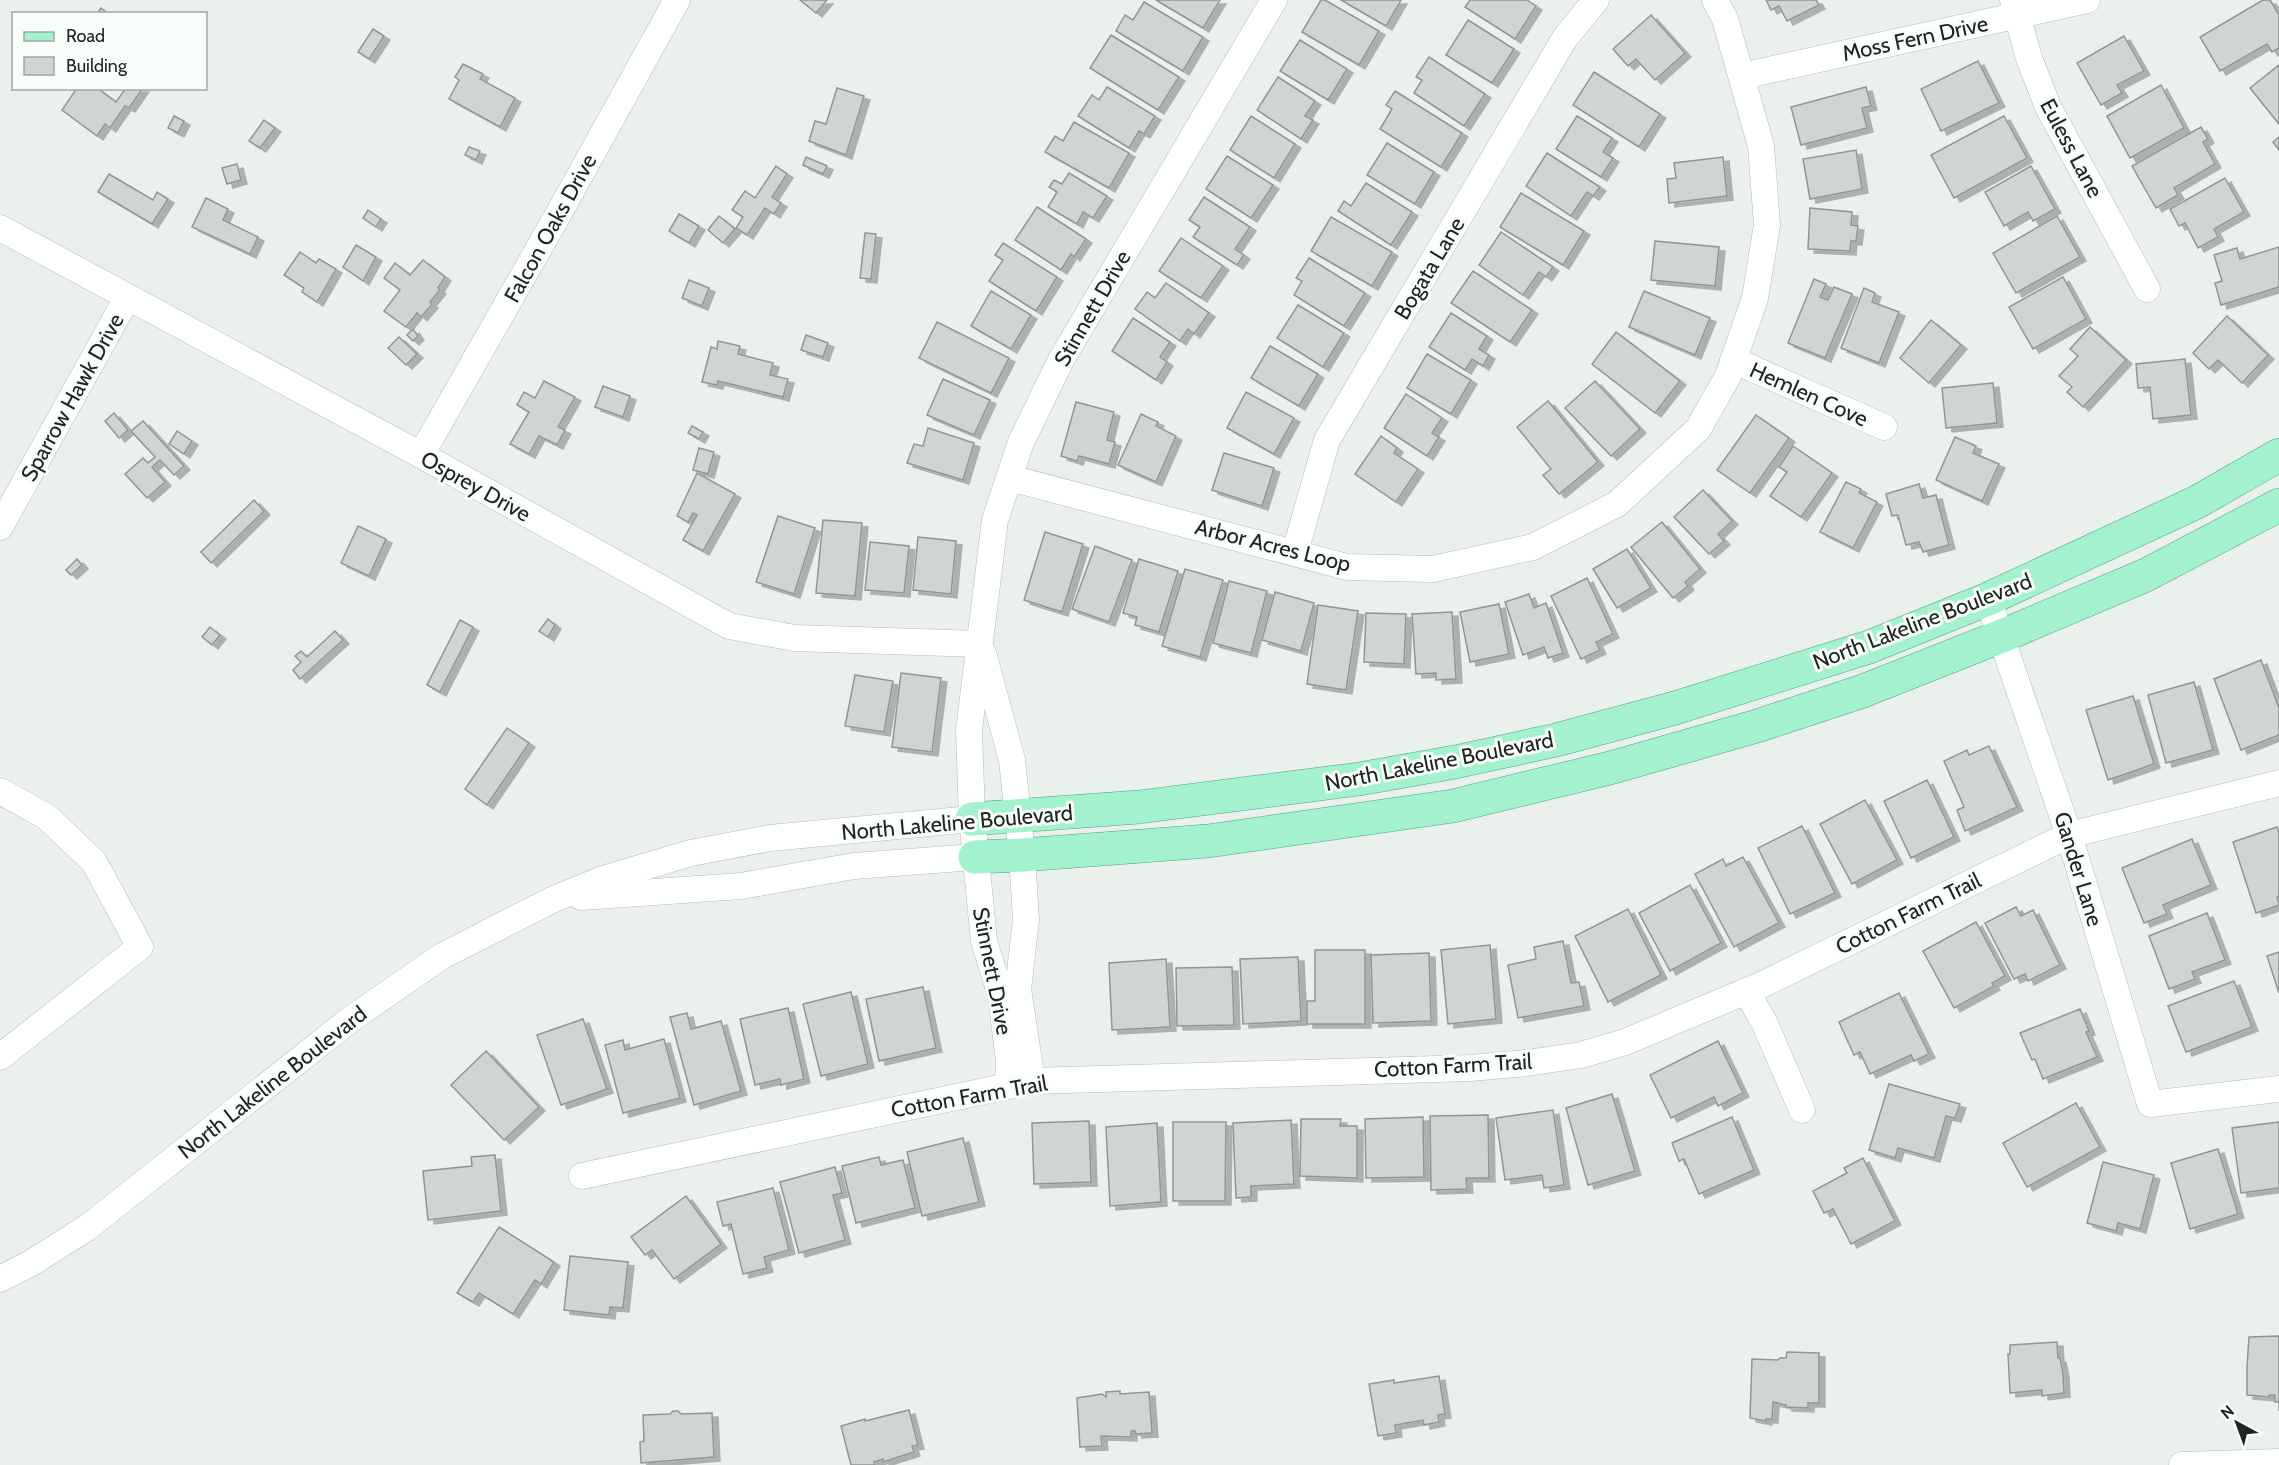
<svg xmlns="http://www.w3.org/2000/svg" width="2279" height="1465" viewBox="0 0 2279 1465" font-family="Cabin,sans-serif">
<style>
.building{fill:#cfd6d2;stroke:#909793;stroke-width:1.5;filter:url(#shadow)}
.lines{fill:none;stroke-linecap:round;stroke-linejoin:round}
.minor-casing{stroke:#b4bbb7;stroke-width:27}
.major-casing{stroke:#4ea47b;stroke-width:34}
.minor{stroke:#fff;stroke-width:26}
.major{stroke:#a4f2cd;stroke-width:33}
.labels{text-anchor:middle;stroke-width:6;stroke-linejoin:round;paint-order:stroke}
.street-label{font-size:22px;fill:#202321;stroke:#f7fefa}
</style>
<defs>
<filter id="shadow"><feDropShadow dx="6" dy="4" stdDeviation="0" flood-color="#0004"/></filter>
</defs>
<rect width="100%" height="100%" fill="#eaf1ed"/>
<!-- building -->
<g class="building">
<polygon points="800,0 827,0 816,13"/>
<polygon points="1156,0 1220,0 1203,28"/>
<polygon points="1321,0 1325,0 1379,31 1359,65 1302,32"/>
<polygon points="1341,0 1401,0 1386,26"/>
<polygon points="1470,0 1527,0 1536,6 1515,39 1465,7"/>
<polygon points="1766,0 1816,0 1819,5 1787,21 1779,6 1771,10"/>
<polygon points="2263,0 2270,0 2279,15 2279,48 2272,52 2267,44 2220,71 2200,37"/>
<polygon points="1144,2 1203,37 1183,71 1116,31 1125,15 1133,20"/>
<polygon points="101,8 109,14 97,14"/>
<polygon points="1651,15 1685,53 1655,80 1636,59 1628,66 1613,49"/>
<polygon points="1468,20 1514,49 1492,83 1446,55"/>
<polygon points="373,29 384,36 369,59 358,52"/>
<polygon points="1111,35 1179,77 1158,110 1090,68"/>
<polygon points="2124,36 2144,71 2117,85 2122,93 2101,105 2077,63"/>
<polygon points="1300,40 1347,69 1328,100 1280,71"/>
<polygon points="1429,57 1485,94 1464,126 1414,93 1422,80 1416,77"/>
<polygon points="1978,61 1999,103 1941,131 1921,89"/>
<polygon points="463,64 483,74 480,79 515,98 500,127 449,99 459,80 455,77"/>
<polygon points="2279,65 2279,124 2250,88"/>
<polygon points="1594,72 1660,114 1639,147 1573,105"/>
<polygon points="1278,77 1315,101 1305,116 1313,120 1301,139 1257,110"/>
<polygon points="2161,85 2184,128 2130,158 2107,116"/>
<polygon points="1107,87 1155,116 1144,134 1139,131 1129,148 1078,116 1092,95 1099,100"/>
<polygon points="1866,87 1871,106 1862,108 1867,128 1801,145 1791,107"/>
<polygon points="77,88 97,88 116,102 126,88 143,88 129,108 125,106 110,128 105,124 97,136 62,110"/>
<polygon points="837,88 864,96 846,155 809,141 815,121 826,124"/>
<polygon points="1395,91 1462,133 1441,167 1380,129 1392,109 1386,105"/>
<polygon points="174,116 184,121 178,133 168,128"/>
<polygon points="1251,116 1295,144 1274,178 1230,150"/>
<polygon points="1577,116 1612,138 1603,152 1613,158 1601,177 1556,149"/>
<polygon points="2004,116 2027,158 1954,198 1931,155"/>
<polygon points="264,120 275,128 260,148 249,141"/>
<polygon points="1074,122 1129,153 1109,188 1045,152 1055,136 1063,141"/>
<polygon points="2201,127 2208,139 2203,142 2215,164 2174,188 2178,195 2156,208 2132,166"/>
<polygon points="2279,137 2279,150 2273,142"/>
<polygon points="1387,143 1434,172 1415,204 1367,175"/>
<polygon points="469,147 480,151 476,160 465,155"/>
<polygon points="1856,150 1862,189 1810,199 1803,159"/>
<polygon points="1547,153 1600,187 1593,196 1587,192 1571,216 1526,186"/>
<polygon points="1227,156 1273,185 1251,218 1206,189"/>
<polygon points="806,157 827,166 823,174 803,165"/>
<polygon points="1723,157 1727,196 1669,203 1667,179 1676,178 1674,163"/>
<polygon points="237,164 241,180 227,184 222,168"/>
<polygon points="776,166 787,174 772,197 781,203 774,214 765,208 747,235 736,228 743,217 732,210 745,191 755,198"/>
<polygon points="2031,166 2055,209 2033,221 2028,212 2004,226 1985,192"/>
<polygon points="1069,173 1107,196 1093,218 1083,212 1077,224 1048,207 1057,192 1049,187 1054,180 1062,184"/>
<polygon points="109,174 153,200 157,192 168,199 152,224 98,192"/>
<polygon points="2225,178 2244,212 2214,229 2218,237 2198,248 2185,223 2179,226 2170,209"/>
<polygon points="1366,183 1412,212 1391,245 1338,211 1344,201 1351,206"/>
<polygon points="1521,193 1584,231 1563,265 1500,227"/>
<polygon points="1204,197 1250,227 1235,249 1244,255 1237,265 1193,237 1200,227 1189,220"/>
<polygon points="206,198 228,209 223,220 258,237 250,254 192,227"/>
<polygon points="1037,207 1086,239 1074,257 1071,254 1061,270 1015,240"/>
<polygon points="1810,208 1852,212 1851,225 1858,226 1856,241 1851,241 1850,251 1808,249"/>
<polygon points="368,210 381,219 376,227 363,218"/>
<polygon points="679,214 699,226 689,243 669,231"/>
<polygon points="719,216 735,229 723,243 708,230"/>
<polygon points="2057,216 2080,257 2016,293 1993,253"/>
<polygon points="1331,217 1392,252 1372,286 1311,251"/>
<polygon points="1501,232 1553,267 1546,277 1539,272 1523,295 1479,265"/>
<polygon points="865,233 876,234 871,279 860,278"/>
<polygon points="1181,238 1223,266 1201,298 1159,271"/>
<polygon points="1655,241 1719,247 1715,286 1651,280"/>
<polygon points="1003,243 1057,277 1036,311 989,281 1003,260 995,255"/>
<polygon points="356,245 376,257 363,281 343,267"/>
<polygon points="2279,247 2279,287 2221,305 2215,283 2222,281 2214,255 2237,248 2240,259"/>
<polygon points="300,252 316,263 319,259 336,269 317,302 302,292 304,288 284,275"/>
<polygon points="1309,258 1365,293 1344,326 1294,295 1302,281 1296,278"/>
<polygon points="423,260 445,277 438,288 440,290 430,302 432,304 421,317 417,313 406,327 384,311 400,290 384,278 395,263 410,275"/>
<polygon points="1473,271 1532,310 1510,342 1451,303"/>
<polygon points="2063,277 2086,319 2033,349 2009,307"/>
<polygon points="1814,279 1826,284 1820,297 1828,300 1834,287 1852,294 1825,358 1788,343"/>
<polygon points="689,280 709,288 702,306 682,298"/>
<polygon points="1166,283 1209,313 1194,334 1188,329 1180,341 1135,309 1147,292 1155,298"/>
<polygon points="1864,288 1875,293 1872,302 1899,312 1879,363 1841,348"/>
<polygon points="991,291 1031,315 1011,349 971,326"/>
<polygon points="1644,291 1710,318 1695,355 1629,327"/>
<polygon points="1298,305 1344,333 1323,367 1277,338"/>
<polygon points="1451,313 1487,336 1479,349 1489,355 1483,366 1472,359 1465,370 1429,347"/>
<polygon points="2227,316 2268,355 2242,383 2218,360 2209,369 2193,353"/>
<polygon points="1133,318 1170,342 1160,357 1167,362 1156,380 1112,351"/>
<polygon points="1931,320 1961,345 1929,383 1900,358"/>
<polygon points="937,322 1009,358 991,393 919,358"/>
<polygon points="2090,327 2126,360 2083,407 2067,392 2072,387 2059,376 2078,356 2070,349"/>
<polygon points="413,329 418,336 413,341 407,335"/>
<polygon points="1616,332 1680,381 1655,413 1592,364"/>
<polygon points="806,335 828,343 823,357 801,350"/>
<polygon points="399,337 417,354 406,365 388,348"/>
<polygon points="718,341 740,346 738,354 773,363 770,375 788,379 783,397 718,381 717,385 702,382 711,347 717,349"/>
<polygon points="1270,346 1318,374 1299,406 1251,378"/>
<polygon points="1427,354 1471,380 1451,414 1407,388"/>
<polygon points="2185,359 2191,415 2153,419 2150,387 2138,388 2136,364"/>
<polygon points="943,379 990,400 974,435 927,415"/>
<polygon points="544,381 575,397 558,427 565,430 557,445 539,436 529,454 510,444 529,412 517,405 524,392 535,398"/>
<polygon points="1595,381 1640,429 1611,456 1565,408"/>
<polygon points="1993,383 1997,423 1946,428 1942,388"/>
<polygon points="603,386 630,396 623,417 595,407"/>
<polygon points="1246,392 1294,418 1274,454 1227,428"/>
<polygon points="1406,394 1442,418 1432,433 1439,437 1427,456 1384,428"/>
<polygon points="1548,401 1598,462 1559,494 1543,475 1551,469 1517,427"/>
<polygon points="1076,402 1114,412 1107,440 1115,442 1109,464 1079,456 1077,461 1061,456"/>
<polygon points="114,413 128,430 119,438 105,421"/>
<polygon points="1141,414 1158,422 1156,426 1176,436 1156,482 1118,465"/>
<polygon points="1756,415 1789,438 1750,493 1717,470"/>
<polygon points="143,421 184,466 174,475 160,460 152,467 165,482 147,498 125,474 143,458 148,463 155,457 131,431"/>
<polygon points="692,426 703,432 699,439 688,433"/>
<polygon points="928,428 974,443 963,480 907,463 914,444 923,446"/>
<polygon points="177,431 192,441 184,454 169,444"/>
<polygon points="1381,436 1397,448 1394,453 1418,469 1396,502 1355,474"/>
<polygon points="1955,437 1976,446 1973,453 1999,464 1982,501 1936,480"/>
<polygon points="1793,446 1832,473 1801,517 1770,496 1787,472 1779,467"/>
<polygon points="699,448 714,452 708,474 693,470"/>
<polygon points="1224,453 1274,468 1262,506 1212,490"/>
<polygon points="697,473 735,494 703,551 683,540 697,515 693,513 688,522 677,516"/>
<polygon points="1846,482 1861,489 1859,493 1877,502 1853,548 1820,532"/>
<polygon points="1919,484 1923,498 1936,495 1949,545 1923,552 1919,542 1906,545 1898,515 1892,516 1886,494"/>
<polygon points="1703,490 1732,521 1718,534 1724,541 1709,554 1674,517"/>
<polygon points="254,500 264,511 211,563 201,552"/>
<polygon points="778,516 815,528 794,594 756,582"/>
<polygon points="823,520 862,523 855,596 816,593"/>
<polygon points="1662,522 1700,569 1685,582 1688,586 1673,598 1631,547"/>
<polygon points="358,526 386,539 369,576 341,563"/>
<polygon points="1045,532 1083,544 1062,612 1024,600"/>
<polygon points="918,537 956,541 951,594 913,590"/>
<polygon points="870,542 909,546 904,593 865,590"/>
<polygon points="1095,546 1132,560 1109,622 1072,609"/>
<polygon points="1627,549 1651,588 1617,608 1593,569"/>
<polygon points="77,559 82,565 71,575 66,570"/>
<polygon points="1139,559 1178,571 1159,632 1135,625 1137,617 1123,613"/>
<polygon points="1185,569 1223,580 1200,657 1162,646"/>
<polygon points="1587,578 1613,634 1596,642 1600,650 1581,659 1551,596"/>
<polygon points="1229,581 1267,591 1251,653 1213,643"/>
<polygon points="1275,592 1314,603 1301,651 1262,640"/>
<polygon points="1529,594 1534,608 1546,603 1563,653 1548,658 1544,647 1523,655 1505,602"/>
<polygon points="1499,604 1509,654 1470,662 1460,612"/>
<polygon points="1318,605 1358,611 1346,690 1307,684"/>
<polygon points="1452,612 1456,679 1436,680 1436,673 1416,674 1412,614"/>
<polygon points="1366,613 1406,614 1404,664 1364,662"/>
<polygon points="548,619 555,625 548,637 539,631"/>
<polygon points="460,620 473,627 440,692 427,685"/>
<polygon points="210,627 220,635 212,645 202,637"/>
<polygon points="335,631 343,640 300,679 293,670 301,662 295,656 301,651 307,657"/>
<polygon points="2261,660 2279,708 2279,735 2241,750 2214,679"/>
<polygon points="901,673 941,678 932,752 892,747"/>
<polygon points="855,675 893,681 884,732 845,726"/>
<polygon points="2194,682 2213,750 2166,763 2148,695"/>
<polygon points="2133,696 2154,764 2108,780 2086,710"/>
<polygon points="507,728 529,743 487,805 465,789"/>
<polygon points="1989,746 2017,807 1965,831 1957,810 1964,807 1944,761 1967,750 1969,755"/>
<polygon points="1927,780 1954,837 1911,858 1884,801"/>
<polygon points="1865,800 1897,860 1852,884 1820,824"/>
<polygon points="1802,826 1835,893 1790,914 1758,848"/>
<polygon points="2277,827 2279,833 2279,896 2277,897 2279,905 2256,913 2233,842"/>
<polygon points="2192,839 2211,885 2163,905 2167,914 2144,923 2122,868"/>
<polygon points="1743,857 1779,923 1734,947 1695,874 1723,859 1726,866"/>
<polygon points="1690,885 1721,943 1670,971 1639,913"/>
<polygon points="2016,907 2021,916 2033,910 2060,965 2028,981 2025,974 2014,979 1985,923"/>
<polygon points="1628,909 1661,975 1608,1002 1575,936"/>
<polygon points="2207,913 2225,960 2192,972 2195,979 2169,989 2149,936"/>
<polygon points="1976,922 2005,976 1992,983 1994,986 1954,1008 1923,951"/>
<polygon points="1563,941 1571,983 1579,982 1584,1006 1518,1018 1508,965 1536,959 1534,947"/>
<polygon points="1490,945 1496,1019 1448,1024 1441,950"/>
<polygon points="1315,950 1365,950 1365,1024 1307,1024 1307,1001 1315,1001"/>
<polygon points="2279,952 2279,993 2267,956"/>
<polygon points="1429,953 1431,1021 1373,1023 1371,955"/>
<polygon points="1298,957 1301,1021 1243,1024 1240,959"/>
<polygon points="1166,959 1170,1027 1112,1030 1109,963"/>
<polygon points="1232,967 1234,1025 1177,1026 1176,968"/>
<polygon points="2234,981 2252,1027 2186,1052 2168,1006"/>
<polygon points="923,987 936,1048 879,1061 866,999"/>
<polygon points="851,992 868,1064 821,1076 803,1004"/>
<polygon points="1899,993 1929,1054 1914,1061 1911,1055 1870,1074 1860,1052 1854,1055 1839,1022"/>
<polygon points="788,1008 804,1079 781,1085 780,1079 755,1085 740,1019"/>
<polygon points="2080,1009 2089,1031 2086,1032 2097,1057 2043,1079 2035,1059 2032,1060 2020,1033"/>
<polygon points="687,1013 691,1029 721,1021 741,1091 694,1105 670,1017"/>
<polygon points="583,1019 607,1089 561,1105 537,1035"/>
<polygon points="664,1039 680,1098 623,1113 605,1045 623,1040 625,1050"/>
<polygon points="1718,1041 1743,1093 1718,1106 1714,1097 1671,1118 1650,1075"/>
<polygon points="486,1051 539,1107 504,1140 451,1085"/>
<polygon points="1889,1084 1960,1104 1955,1118 1946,1116 1934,1158 1898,1148 1895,1158 1869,1150"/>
<polygon points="1612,1094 1635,1171 1588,1185 1566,1108"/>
<polygon points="2076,1103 2100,1147 2027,1187 2003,1143"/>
<polygon points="1553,1110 1564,1185 1544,1188 1542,1175 1505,1180 1496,1118"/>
<polygon points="1488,1115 1489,1178 1466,1178 1467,1189 1431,1190 1430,1116"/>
<polygon points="1423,1117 1424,1177 1366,1178 1365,1119"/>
<polygon points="1732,1117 1754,1170 1699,1194 1684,1159 1679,1161 1672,1143"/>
<polygon points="1301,1119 1341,1119 1340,1126 1357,1126 1357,1178 1300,1176"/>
<polygon points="1291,1120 1294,1184 1251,1186 1251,1197 1236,1198 1233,1123"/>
<polygon points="1089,1121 1091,1182 1034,1184 1032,1123"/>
<polygon points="1173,1122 1226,1122 1225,1201 1173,1201"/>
<polygon points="2279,1122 2279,1188 2241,1193 2232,1128"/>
<polygon points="1157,1123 1161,1202 1110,1206 1106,1127"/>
<polygon points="963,1138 979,1202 922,1216 907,1152"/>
<polygon points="2218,1149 2238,1214 2190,1229 2171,1163"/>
<polygon points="495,1155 501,1211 428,1220 423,1171 472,1166 471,1157"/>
<polygon points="879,1157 881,1165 903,1160 915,1208 856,1223 842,1166"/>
<polygon points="1863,1158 1895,1221 1851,1244 1833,1209 1824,1213 1813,1191 1847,1173 1844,1168"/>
<polygon points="2103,1162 2154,1175 2140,1229 2118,1223 2116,1231 2087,1223"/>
<polygon points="835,1167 842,1193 833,1195 845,1240 799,1253 780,1182"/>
<polygon points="773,1188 789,1250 764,1257 767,1268 743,1274 731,1224 723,1226 717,1202"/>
<polygon points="686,1196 721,1244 674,1279 652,1250 645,1255 631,1237"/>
<polygon points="499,1227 554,1262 541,1284 535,1280 513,1314 479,1293 473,1302 457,1293"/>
<polygon points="570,1256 628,1262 623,1308 610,1307 609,1315 564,1310"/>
<polygon points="2279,1336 2279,1411 2279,1402 2275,1402 2275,1395 2269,1395 2269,1397 2247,1395 2247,1367 2249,1337"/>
<polygon points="2057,1342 2058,1358 2060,1358 2063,1373 2064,1393 2042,1396 2042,1390 2010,1393 2008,1354 2010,1354 2010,1345"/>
<polygon points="1787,1352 1819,1353 1819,1403 1808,1403 1808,1408 1786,1407 1786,1405 1773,1402 1772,1419 1766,1419 1766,1421 1750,1418 1752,1359 1778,1360 1780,1358 1786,1358"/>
<polygon points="1439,1376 1445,1414 1438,1415 1439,1422 1424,1425 1423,1420 1395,1425 1396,1433 1378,1436 1369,1384 1394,1380 1394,1383"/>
<polygon points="1120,1391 1120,1394 1149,1392 1152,1433 1136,1434 1135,1431 1131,1431 1131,1437 1101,1436 1102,1446 1080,1447 1077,1398 1102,1394 1106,1397 1106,1392"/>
<polygon points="909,1410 918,1445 912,1446 914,1452 883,1462 883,1459 874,1462 875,1465 851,1465 841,1426 865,1419 865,1421"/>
<polygon points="673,1411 678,1411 681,1414 712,1413 714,1457 641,1463 640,1442 644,1441 643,1415 670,1414"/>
</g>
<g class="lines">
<defs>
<g id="minor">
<polyline points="2013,0 2029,58 2048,107 2147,289"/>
<polyline points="1742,76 2087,0"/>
<polyline points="0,228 421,455 729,626 794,638 980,644"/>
<polyline points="1733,360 1884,427"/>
<polyline points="421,455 564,204 677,0"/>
<polyline points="1010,478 1347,567 1433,569 1533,547 1617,504 1698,429 1728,376 1755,298 1767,225 1761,146 1725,19 1715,0"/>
<polyline points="0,527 127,298"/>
<polyline points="1295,552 1327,440 1565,38 1596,0"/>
<polyline points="1988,599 2069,835 2150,1104 2279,1089"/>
<polyline points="983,653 1012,760 1022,855 1026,920 1018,989 1032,1081"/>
<polyline points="0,791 47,817 94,862 140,947 0,1057"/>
<polyline points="581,897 741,886 854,866 975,857"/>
<polyline points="1747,992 1765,1024 1802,1110"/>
<polyline points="1008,1084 1009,1061 1001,996 984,941 972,819 969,730 995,520 1021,442 1061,360 1274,0"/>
<polyline points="582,1176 1032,1081 1470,1068 1527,1063 1581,1055 1625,1042 1761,985 2069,835 2279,783"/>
<polyline points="0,1279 33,1262 88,1227 351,1019 442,956 554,899 603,879 691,853 770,838 972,819"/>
<polyline points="2182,1465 2279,1462"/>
</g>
<g id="major">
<polyline points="972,819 1139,807 1359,779 1455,762 1556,740 1675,708 1869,647 1988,599 2197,502 2279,455"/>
<polyline points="975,857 1022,855 1208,841 1453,806 1610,768 1757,726 1863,691 2002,636 2146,575 2279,505"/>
</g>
</defs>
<!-- minor casing -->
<use href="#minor" class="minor-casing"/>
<!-- major casing -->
<use href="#major" class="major-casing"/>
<!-- minor -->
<use href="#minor" class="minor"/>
<!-- major -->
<use href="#major" class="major"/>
</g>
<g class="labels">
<!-- street labels -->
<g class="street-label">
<text transform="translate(1915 38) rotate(-12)" y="8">Moss Fern Drive</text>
<text transform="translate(2072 148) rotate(62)" y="8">Euless Lane</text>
<text transform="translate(550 228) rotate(-61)" y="8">Falcon Oaks Drive</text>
<text transform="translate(1429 268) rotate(-59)" y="8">Bogata Lane</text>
<text transform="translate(1092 308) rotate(-60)" y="8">Stinnett Drive</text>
<text transform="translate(1809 394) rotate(24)" y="8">Hemlen Cove</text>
<text transform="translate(72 397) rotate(-61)" y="8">Sparrow Hawk Drive</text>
<text transform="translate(476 486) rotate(29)" y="8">Osprey Drive</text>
<text transform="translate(1273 545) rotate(14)" y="8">Arbor Acres Loop</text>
<text transform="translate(1922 621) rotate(-21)" y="8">North Lakeline Boulevard</text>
<text transform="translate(1439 761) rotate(-11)" y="8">North Lakeline Boulevard</text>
<text transform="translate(957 822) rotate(-5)" y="8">North Lakeline Boulevard</text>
<text transform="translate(2079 869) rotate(73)" y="8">Gander Lane</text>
<text transform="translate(1908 913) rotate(-26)" y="8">Cotton Farm Trail</text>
<text transform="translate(993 971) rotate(79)" y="8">Stinnett Drive</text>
<text transform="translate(1453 1065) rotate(-3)" y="8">Cotton Farm Trail</text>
<text transform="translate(272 1082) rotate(-38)" y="8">North Lakeline Boulevard</text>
<text transform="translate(969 1096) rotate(-10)" y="8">Cotton Farm Trail</text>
</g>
</g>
<!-- legend -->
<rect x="12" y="12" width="195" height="78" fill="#f7fefa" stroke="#a1a6a3" stroke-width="1.5"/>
<rect x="24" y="32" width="30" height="9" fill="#a4f2cd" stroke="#a1a6a3" stroke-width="1.5"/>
<text x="66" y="42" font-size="18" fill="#202321">Road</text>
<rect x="24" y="57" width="30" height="18" fill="#cfd6d2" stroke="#a1a6a3" stroke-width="1.5"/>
<text x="66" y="72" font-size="18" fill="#202321">Building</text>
<!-- north arrow -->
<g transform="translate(2237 1423) rotate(319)" stroke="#f7fefa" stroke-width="4.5" paint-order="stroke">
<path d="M0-4.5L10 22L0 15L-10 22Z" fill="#202321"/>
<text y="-9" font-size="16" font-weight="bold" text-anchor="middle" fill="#202321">N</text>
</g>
</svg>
